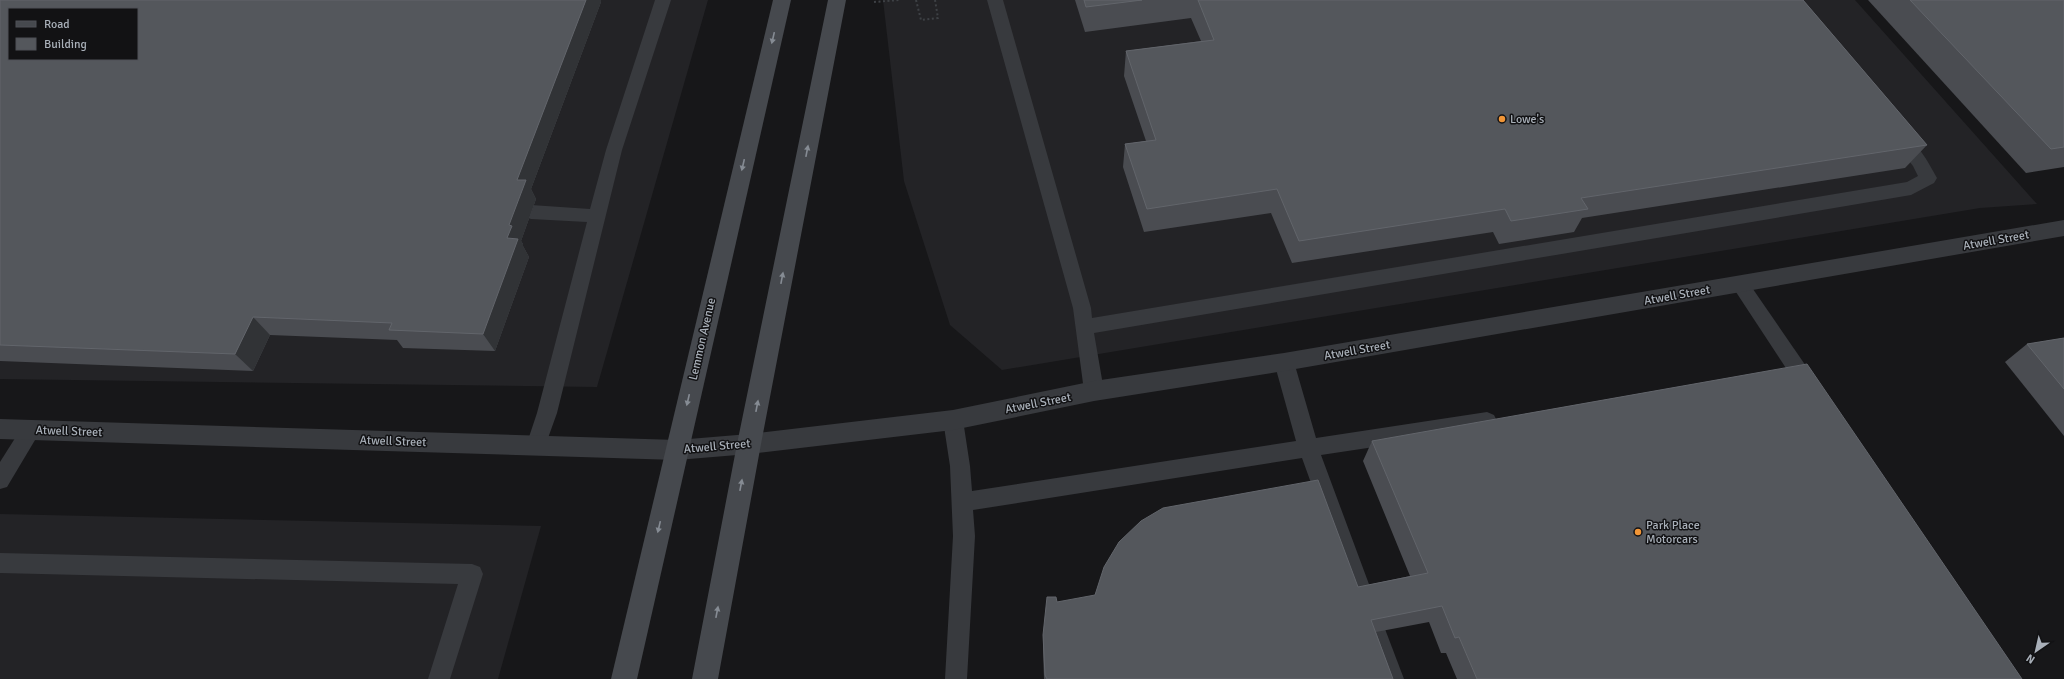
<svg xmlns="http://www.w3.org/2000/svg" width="2064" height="679" viewBox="0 0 2064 679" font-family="Signika,sans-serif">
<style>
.built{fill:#232326;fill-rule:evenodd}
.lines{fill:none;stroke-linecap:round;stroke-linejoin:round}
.path{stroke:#3e4145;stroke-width:2;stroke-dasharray:2 2.5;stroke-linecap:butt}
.lane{fill:#383a3e;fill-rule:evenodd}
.street{fill:#383a3e;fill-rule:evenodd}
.secondary{fill:#46494e;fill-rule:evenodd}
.wall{fill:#4a4c51}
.shaded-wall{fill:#313336}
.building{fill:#54575c;stroke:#62656b;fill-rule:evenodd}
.oneway{fill:#868c94}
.poi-dot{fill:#f19536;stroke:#121214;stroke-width:1.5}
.labels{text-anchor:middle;stroke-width:3;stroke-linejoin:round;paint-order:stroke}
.poi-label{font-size:12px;fill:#a9b0b9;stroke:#121214;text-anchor:start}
.street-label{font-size:12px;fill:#a9b0b9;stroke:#121214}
</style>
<rect width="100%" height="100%" fill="#171719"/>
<!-- built -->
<g class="built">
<path d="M0 0H708L597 387 0 379ZM9 9H137V59H9Z"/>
<polygon points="883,0 1855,0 2037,204 1980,208 1002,370 950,325 904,181"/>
<polygon points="0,514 541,526 498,679 0,679"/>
</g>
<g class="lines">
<!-- path -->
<g class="path">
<polyline points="916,0 921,20 938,18 935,0"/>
<polyline points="874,2 899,0"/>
</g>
<!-- lane -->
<g class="lane">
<polygon points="655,0 671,0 622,150 557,413 543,452 536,455 529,452 526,446 537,413 587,222 531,219 525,217 522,212 525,207 531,205 590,209 606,150"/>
<path d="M987 0H1003L1091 308 1092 318 1907 182 1918 176 1913 166 1891 138 1893 134C1911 128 1929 164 1937 178L1934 183 1911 195 1094 333 1104 391 1101 397 1094 399 1087 397 1084 391 1073 308Z"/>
<polygon points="1740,277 1746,279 1817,382 1820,388 1817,394 1810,396 1803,394 1734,289 1731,284 1734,279"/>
<polygon points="1284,354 1291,356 1294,362 1316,438 1487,412 1494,415 1497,421 1494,427 1487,430 1321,455 1373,595 1370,602 1362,605 1354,602 1302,458 973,510 975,536 967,679 945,679 953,536 950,466 943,420 946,414 953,411 960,414 963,420 970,466 972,491 1296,441 1274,362 1277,356"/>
<polygon points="31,421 38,424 41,430 7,487 0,489 0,462 24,424"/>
<polygon points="0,553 472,564 480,567 483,574 450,679 428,679 458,584 0,573"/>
<polygon points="1377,626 1385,629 1404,679 1382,679 1366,637 1369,629"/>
</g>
<!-- street -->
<polygon class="street" points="2064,220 2064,236 1284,371 1094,401 953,430 749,454 677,460 0,439 0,419 677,440 749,434 953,410 1094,381 1284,353"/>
<!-- secondary -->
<g class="secondary">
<polygon points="773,0 791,0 637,679 611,679"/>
<polygon points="828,0 846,0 761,444 718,679 692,679 737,444"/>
</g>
</g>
<!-- wall -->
<g class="wall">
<polygon points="0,0 601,0 601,2 531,189 536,199 521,241 523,244 523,246 529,257 495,351 403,348 397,340 270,335 253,371 0,361"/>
<polygon points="1075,0 1803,0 1927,145 1905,168 1582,218 1574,232 1499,244 1493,232 1292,263 1271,213 1144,232 1123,167 1125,144 1146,141 1124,76 1126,51 1201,41 1191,18 1085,32"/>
<polygon points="1868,0 2064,0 2064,167 2026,173"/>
<polygon points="2064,338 2064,436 2005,362 2027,344"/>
<polygon points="1372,441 2022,679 1457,679 1446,653 1441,653 1429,622 1376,632 1393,679 1044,679 1043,650 1043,635 1057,602 1358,587 1410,576 1363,461"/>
</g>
<!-- shaded-wall -->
<g class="shaded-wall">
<polygon points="586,0 601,0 601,2 531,189 536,199 521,241 523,244 523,246 529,257 495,351 483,334 507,238 509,225 517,180"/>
<polygon points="253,317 270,335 253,371 235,354"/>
</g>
<!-- building -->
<g class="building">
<path d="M0 0H586L517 180H526L509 225 512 226 507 238 518 239 483 334 389 330 392 323 253 317 235 354 0 345ZM9 9H137V59H9Z"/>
<polygon points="1084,0 1142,0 1086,7"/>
<polygon points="1198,0 1803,0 1927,145 1581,198 1588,209 1511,221 1505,209 1299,241 1277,189 1147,209 1125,144 1156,140 1126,51 1214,40"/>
<polygon points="1910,0 2064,0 2064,147 2051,149"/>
<polygon points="2064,338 2064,389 2027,344"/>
<polygon points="1807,364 2022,679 1477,679 1459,637 1455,638 1442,606 1371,620 1393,679 1047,679 1045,675 1043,635 1047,597 1056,597 1057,602 1095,595 1104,567 1119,542 1141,521 1163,508 1318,480 1358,587 1428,573 1372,441"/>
</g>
<!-- one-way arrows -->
<defs><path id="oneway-solid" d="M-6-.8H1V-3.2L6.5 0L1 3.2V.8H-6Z"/></defs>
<g class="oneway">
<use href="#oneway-solid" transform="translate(773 38) rotate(103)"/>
<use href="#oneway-solid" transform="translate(807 151) rotate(-79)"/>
<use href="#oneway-solid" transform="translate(743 165) rotate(103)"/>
<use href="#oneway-solid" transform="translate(782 278) rotate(-79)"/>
<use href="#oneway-solid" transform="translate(688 400) rotate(103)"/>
<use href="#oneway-solid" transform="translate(757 406) rotate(-79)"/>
<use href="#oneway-solid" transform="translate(741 485) rotate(-79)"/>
<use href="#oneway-solid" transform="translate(659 527) rotate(103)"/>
<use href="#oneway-solid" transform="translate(717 612) rotate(-79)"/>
</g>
<!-- markers -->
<g class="poi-dot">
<circle cx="1502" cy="119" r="4"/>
<circle cx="1638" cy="532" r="4"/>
</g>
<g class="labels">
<!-- poi labels -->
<g class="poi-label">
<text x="1510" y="123">Lowe's</text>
<text x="1646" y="529">Park Place<tspan x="1646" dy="14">Motorcars</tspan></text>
</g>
<!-- street labels -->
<g class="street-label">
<text transform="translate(1996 240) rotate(-10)" y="4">Atwell Street</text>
<text transform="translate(1677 295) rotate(-10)" y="4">Atwell Street</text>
<text transform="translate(702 339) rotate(-77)" y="4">Lemmon Avenue</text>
<text transform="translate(1357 350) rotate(-10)" y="4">Atwell Street</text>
<text transform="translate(1038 403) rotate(-11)" y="4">Atwell Street</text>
<text transform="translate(69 431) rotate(2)" y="4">Atwell Street</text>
<text transform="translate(393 441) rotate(2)" y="4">Atwell Street</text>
<text transform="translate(717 446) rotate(-5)" y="4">Atwell Street</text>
</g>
</g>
<!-- legend -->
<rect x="8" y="8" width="130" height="52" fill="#121214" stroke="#4e5156"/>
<rect x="16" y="21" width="20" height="6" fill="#46494e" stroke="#4e5156"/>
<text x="44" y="28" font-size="12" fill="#a9b0b9">Road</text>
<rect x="16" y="38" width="20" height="12" fill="#54575c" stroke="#4e5156"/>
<text x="44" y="48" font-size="12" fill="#a9b0b9">Building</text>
<!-- north arrow -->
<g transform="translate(2036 651) rotate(214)" stroke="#121214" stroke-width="3" paint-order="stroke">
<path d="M0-3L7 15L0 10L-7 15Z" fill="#a9b0b9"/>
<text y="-6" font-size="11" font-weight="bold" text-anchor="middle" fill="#a9b0b9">N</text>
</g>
</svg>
